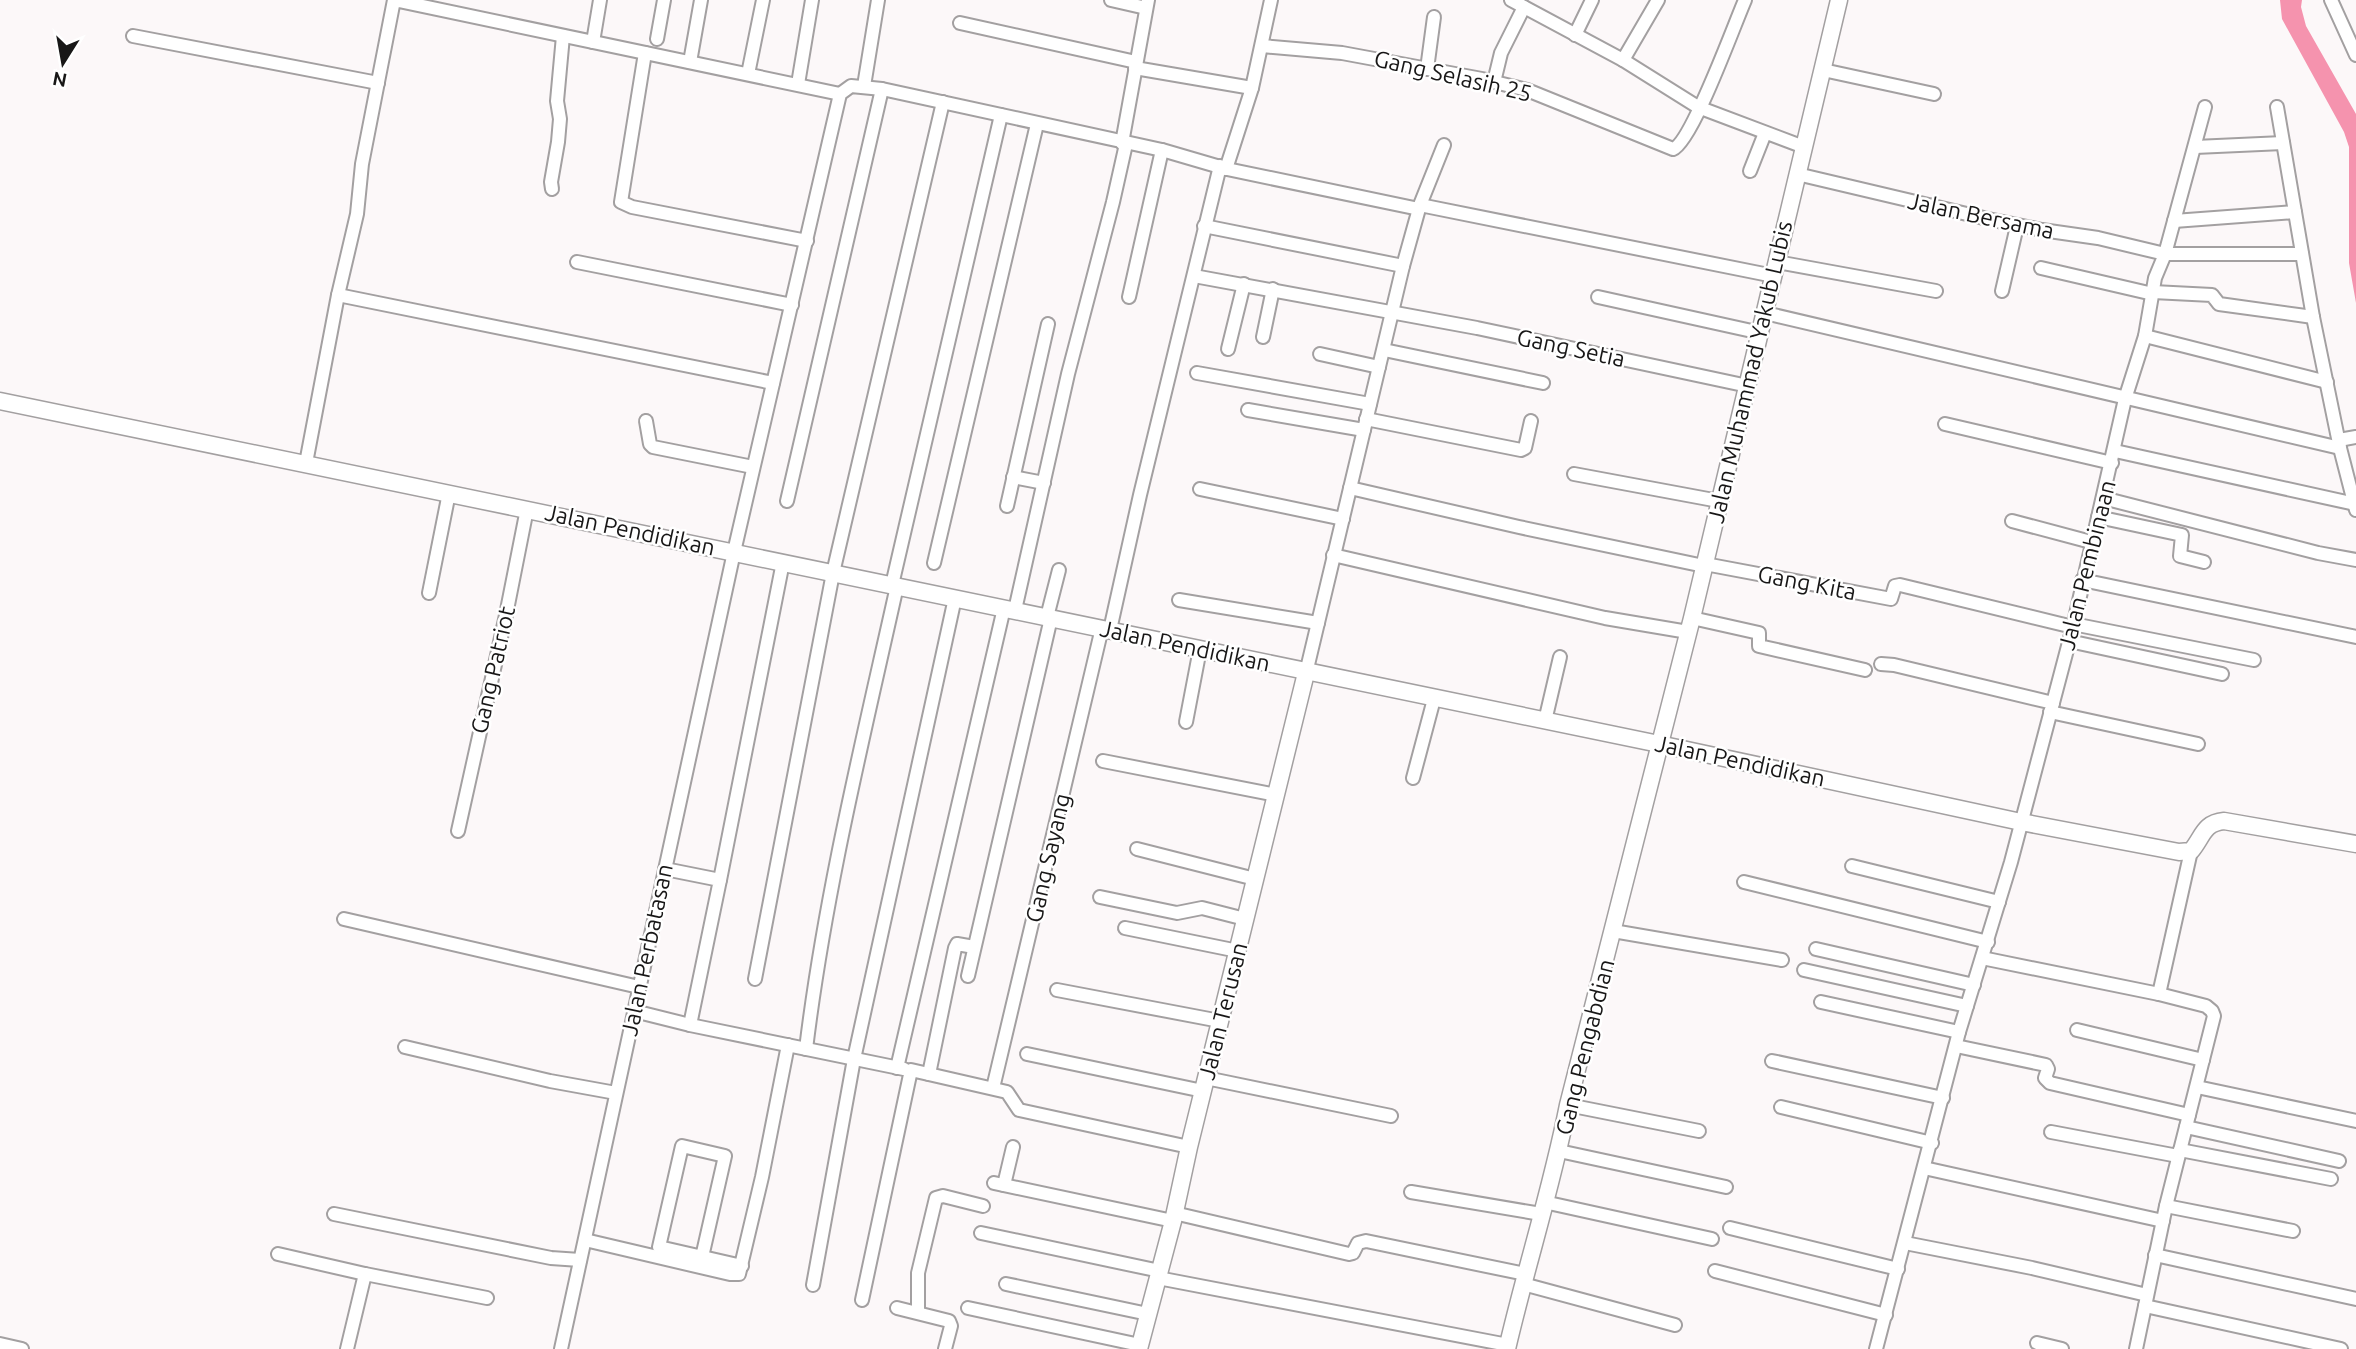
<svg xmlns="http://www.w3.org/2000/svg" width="2356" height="1349" viewBox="0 0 2356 1349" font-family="Ubuntu,sans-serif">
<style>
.forest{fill:#f593ae}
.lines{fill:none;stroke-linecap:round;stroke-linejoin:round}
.street-casing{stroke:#a3a0a1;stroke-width:16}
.secondary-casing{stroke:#a3a0a1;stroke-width:19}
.street{stroke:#fff;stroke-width:12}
.secondary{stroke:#fff;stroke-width:16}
.labels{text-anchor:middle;stroke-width:5;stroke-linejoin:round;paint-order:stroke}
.street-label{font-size:23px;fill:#181717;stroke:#fff}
</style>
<rect width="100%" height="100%" fill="#fcf8f9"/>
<!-- forest -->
<polygon class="forest" points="2280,0 2302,0 2301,7 2306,26 2356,114 2356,303 2349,263 2349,147 2344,132 2282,19"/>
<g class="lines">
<defs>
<g id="street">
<polyline points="1111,0 1146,8"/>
<polyline points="1511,0 1623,60 1698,107 1804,147"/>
<polyline points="2331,0 2356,55"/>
<polyline points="960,23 1136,62"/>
<polyline points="1575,35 1592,0"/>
<polyline points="133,36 378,83"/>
<polyline points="657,39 664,0"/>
<polyline points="593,42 600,0"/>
<path d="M1262 46 1342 53 1482 79 1527 90 1673 149C1692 142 1734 25 1745 0"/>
<polyline points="645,53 621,202 632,207 807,241"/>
<polyline points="1623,60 1658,0"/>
<polyline points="690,62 701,0"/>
<polyline points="1135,68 1252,88"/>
<polyline points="1427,69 1434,17"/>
<polyline points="1823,70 1934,94"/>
<polyline points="748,74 763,0"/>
<polyline points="1494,82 1501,53 1524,7"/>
<polyline points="798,84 812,0"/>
<polyline points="864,86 878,0"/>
<polyline points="2277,107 2313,317 2340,448 2356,510"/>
<polyline points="1122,143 1148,0"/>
<polyline points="2195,147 2283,143"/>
<polyline points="1226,169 1252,88 1271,0"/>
<polyline points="1750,171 1765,133"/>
<polyline points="1797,174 1988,219 2042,230 2098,238 2165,254 2302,254"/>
<polyline points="552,189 551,182 558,142 560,119 557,101 563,36"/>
<polyline points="1420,205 1774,276"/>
<polyline points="2174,221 2295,212"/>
<polyline points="1204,226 1403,266"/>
<polyline points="577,262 792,305"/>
<polyline points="1777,262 1936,291"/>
<polyline points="2041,268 2153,294"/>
<polyline points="1194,276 1477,328 1748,386"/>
<polyline points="2002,291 2017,226"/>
<polyline points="2153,292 2212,295 2219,304 2313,317"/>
<polyline points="338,295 773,383"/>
<polyline points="1129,297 1162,150"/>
<polyline points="1598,297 1761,333"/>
<polyline points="1765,313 2340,448"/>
<polyline points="2145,336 2327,382"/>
<polyline points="1263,337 1273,289"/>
<polyline points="1228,349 1244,284"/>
<polyline points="1384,350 1543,383"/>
<polyline points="1320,354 1379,367"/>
<polyline points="1197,373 1370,404"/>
<polyline points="1248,410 1364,430"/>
<polyline points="1366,419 1521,450 1525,448 1531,421"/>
<polyline points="646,421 650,444 653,447 753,467"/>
<polyline points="1945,424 2112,463"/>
<polyline points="2339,440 2356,437"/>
<polyline points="2115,451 2355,504"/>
<polyline points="306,463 338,295 357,214 362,164 394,0 840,94"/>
<polyline points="1574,474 1719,501"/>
<polyline points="1013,477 1044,483"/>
<polyline points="1350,488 1519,527 1704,566"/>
<polyline points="1200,489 1343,519"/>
<polyline points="2103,498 2318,553 2356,560"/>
<polyline points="787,501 882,89"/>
<polyline points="1007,506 1048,324"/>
<polyline points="2098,517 2182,535 2180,556 2204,562"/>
<polyline points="2012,521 2091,542"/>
<polyline points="1333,555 1605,618 1688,632"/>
<polyline points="934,563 1037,124"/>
<polyline points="1705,564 1891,599 1895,586 1900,585 2073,627"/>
<polyline points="2082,580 2356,637"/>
<polyline points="892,585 1001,115"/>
<polyline points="429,593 449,493"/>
<polyline points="1179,600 1318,623"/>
<polyline points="1015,610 1068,374 1113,202 1126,144"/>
<polyline points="1047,617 1059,570"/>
<polyline points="1692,618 1759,633 1759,646 1865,670"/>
<polyline points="2073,624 2254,660"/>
<polyline points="1110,630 1140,495 1220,166"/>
<polyline points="2069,641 2222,674"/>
<polyline points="1881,664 1894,665 2053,703"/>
<polyline points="1306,673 1403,266 1420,205 1444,145"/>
<polyline points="2050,712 2198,744"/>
<polyline points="1545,721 1560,657"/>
<polyline points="1186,722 1200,649"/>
<polyline points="1103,761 1276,795"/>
<polyline points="1413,778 1434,699"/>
<polyline points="458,831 506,615 527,509"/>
<polyline points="1137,849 1255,879"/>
<polyline points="1852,866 1999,902"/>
<polyline points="665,869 720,880 690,1025"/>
<polyline points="720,880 783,562"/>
<polyline points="1744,882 1988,942"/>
<polyline points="1100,897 1177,913 1202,908 1245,919"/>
<polyline points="344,919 639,987"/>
<polyline points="1125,928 1238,951"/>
<polyline points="1613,931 1782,960"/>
<polyline points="1816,949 1974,985"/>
<polyline points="1982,958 2159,994 2206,1006 2212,1011 2214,1016 2166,1206 2136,1349"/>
<polyline points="1804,970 1967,1006"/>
<polyline points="968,976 1051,618"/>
<polyline points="755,979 833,573 943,102"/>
<polyline points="1057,990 1220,1021"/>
<polyline points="2159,994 2191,851"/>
<polyline points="1821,1002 1959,1032"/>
<polyline points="634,1011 690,1025 904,1069"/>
<polyline points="2077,1030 2203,1060"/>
<polyline points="1956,1046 2046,1065 2048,1069 2045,1078 2050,1083 2189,1115"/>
<polyline points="405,1047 550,1081 616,1093"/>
<path d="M806 1049C825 893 863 739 897 586"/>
<polyline points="1027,1054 1203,1091"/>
<polyline points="1772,1061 1943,1098"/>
<polyline points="897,1068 1004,608"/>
<polyline points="929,1074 955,948 957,944 974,947"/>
<polyline points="1206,1078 1391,1116"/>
<polyline points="2197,1087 2356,1121"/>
<polyline points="993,1088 1102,628"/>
<polyline points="1568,1105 1699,1131"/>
<polyline points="1781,1107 1932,1143"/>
<polyline points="2186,1127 2339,1161"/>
<polyline points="2051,1132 2178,1156"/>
<polyline points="2180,1150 2331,1179"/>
<polyline points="1559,1151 1726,1187"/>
<polyline points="1924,1168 2163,1221"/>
<polyline points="994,1183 1173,1221"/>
<polyline points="1004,1185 1013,1147"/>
<polyline points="1411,1192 1541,1214"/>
<polyline points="1544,1202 1712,1239"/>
<polyline points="2166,1206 2293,1231"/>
<polyline points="1174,1213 1349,1254 1353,1253 1358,1243 1366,1241 1525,1274"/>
<polyline points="334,1214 551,1258 580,1260"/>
<polyline points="1730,1228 1898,1269"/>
<polyline points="981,1233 1160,1271"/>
<polyline points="585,1240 730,1274 739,1274 762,1177 788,1045"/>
<polyline points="1905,1243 2032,1268 2147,1295"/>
<polyline points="278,1254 365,1274"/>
<polyline points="2155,1255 2356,1299"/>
<polyline points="702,1257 725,1156 682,1146 659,1247 742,1266"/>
<polyline points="1715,1271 1886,1315"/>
<polyline points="1158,1278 1508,1345"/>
<polyline points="1006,1284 1148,1314"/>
<polyline points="1523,1284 1675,1325"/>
<polyline points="813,1285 854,1059 955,598"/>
<polyline points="862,1300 911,1070 1007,1092 1019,1110 1189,1147"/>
<polyline points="2145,1306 2341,1349"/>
<polyline points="897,1308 949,1321 951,1326 945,1349"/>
<polyline points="968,1308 1140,1345"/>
<polyline points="918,1312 918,1273 936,1198 943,1196 983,1206"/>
<polyline points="2037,1343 2062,1349"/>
<polyline points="0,1344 22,1349"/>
<polyline points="347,1349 365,1274 487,1298"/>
<polyline points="561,1349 734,552 840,94 851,86 882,89 1162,150 1227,169 1419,209"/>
<polyline points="1876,1349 1959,1032 2011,862 2073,627 2125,399 2145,336 2155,278 2165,254 2205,107"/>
</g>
<g id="secondary">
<path d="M0 401 1659 744 2021 822 2179 852 2191 851C2203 837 2203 823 2224 821L2356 844"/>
<polyline points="1139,1349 1173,1221 1189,1147 1306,673"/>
<path d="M1507 1349C1526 1267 1552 1187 1568 1105L1692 618 1839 0"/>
</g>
</defs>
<!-- street casing -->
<use href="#street" class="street-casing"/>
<!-- secondary casing -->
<use href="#secondary" class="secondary-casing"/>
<!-- street -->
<use href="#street" class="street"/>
<!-- secondary -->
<use href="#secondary" class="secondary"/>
</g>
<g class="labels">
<!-- street labels -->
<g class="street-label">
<text transform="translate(1453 76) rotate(13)" y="8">Gang Selasih 25</text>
<text transform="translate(1981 216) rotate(12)" y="8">Jalan Bersama</text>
<text transform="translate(1571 348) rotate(12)" y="8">Gang Setia</text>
<text transform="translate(1750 372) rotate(-77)" y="8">Jalan Muhammad Yakub Lubis</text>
<text transform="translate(630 530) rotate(12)" y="8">Jalan Pendidikan</text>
<text transform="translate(2087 565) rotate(-76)" y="8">Jalan Pembinaan</text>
<text transform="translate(1807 583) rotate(11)" y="8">Gang Kita</text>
<text transform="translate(1185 646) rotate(12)" y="8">Jalan Pendidikan</text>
<text transform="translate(493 670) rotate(-77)" y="8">Gang Patriot</text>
<text transform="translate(1740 761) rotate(12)" y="8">Jalan Pendidikan</text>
<text transform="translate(1048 858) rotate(-77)" y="8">Gang Sayang</text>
<text transform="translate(647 950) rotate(-78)" y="8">Jalan Perbatasan</text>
<text transform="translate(1223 1011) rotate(-76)" y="8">Jalan Terusan</text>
<text transform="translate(1585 1047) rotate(-76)" y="8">Gang Pengabdian</text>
</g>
</g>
<!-- north arrow -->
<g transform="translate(63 63) rotate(191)" stroke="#ffffff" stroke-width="5" paint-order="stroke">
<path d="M0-5L12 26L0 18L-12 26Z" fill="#181717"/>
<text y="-10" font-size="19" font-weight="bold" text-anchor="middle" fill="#181717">N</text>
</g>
</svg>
